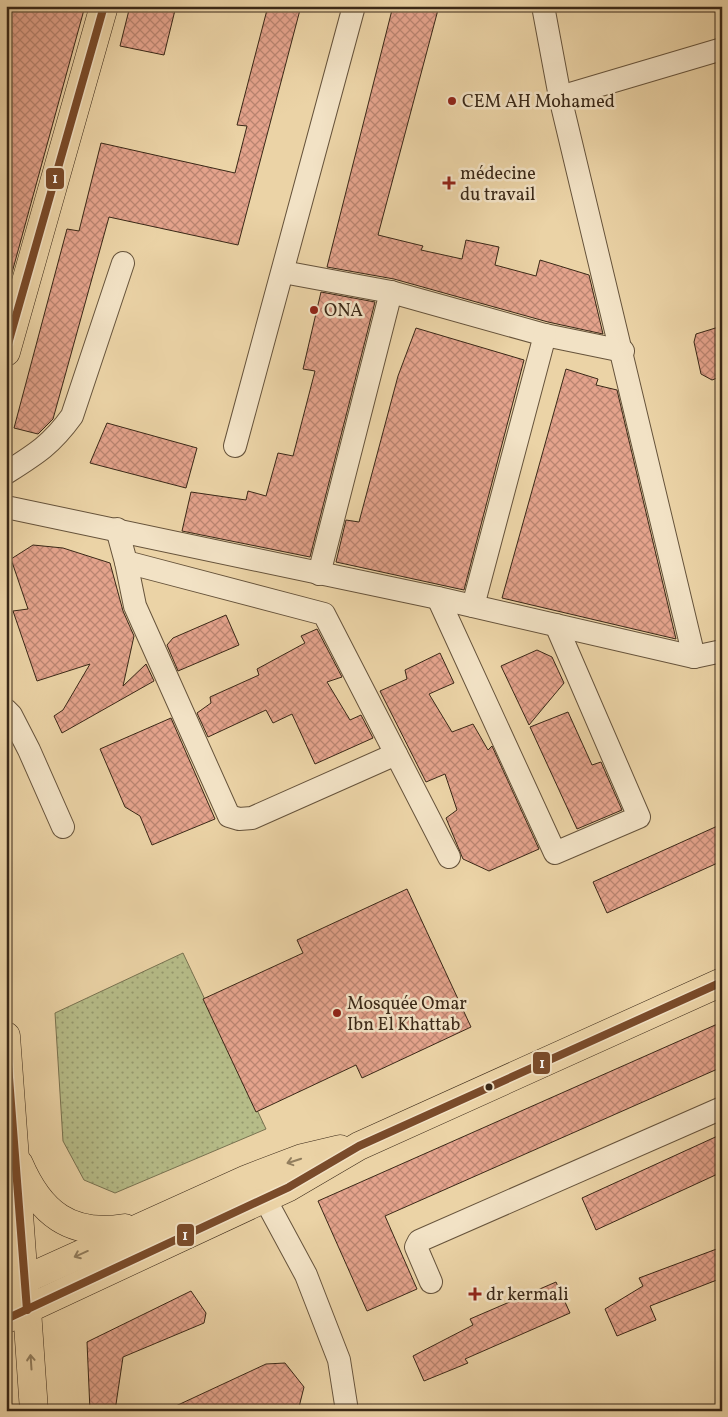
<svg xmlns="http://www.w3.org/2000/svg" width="728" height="1417" viewBox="0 0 728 1417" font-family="Vollkorn,serif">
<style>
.park{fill:url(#park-dots);stroke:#787250}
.building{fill:url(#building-cross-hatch);stroke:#3a2817}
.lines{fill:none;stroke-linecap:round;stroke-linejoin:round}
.minor-casing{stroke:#66533b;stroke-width:24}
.major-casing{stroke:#3a2817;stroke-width:29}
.highway-casing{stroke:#3a2817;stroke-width:29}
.minor{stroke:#f2e2c5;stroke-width:22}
.major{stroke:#ebd3a6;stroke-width:28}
.highway{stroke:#ebd3a6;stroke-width:28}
.bus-1-casing{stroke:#f2e2c5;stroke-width:11}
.bus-1{stroke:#7a4b2a;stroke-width:8}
.oneway{stroke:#927e5e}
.poi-dot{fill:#8f2418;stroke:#f2e2c5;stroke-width:2}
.bus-dot{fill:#3a2817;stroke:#f2e2c5;stroke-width:2}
.labels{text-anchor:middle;stroke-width:5;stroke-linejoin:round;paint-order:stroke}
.poi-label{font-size:18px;fill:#3a2817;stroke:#f2e2c5;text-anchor:start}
.line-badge{stroke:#f2e2c5;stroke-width:2}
.badge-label{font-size:14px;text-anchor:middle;font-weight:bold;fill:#fff}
</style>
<defs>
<pattern id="park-dots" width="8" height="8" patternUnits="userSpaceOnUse" patternTransform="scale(1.25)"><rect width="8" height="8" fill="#b6bc88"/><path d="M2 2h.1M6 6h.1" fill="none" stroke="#95996e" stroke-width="1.8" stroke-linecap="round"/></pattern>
<pattern id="building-cross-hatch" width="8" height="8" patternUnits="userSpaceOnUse" patternTransform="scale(1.25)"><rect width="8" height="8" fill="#e4a38c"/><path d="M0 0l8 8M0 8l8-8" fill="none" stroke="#ba8571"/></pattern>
</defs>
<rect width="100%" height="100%" fill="#ebd3a6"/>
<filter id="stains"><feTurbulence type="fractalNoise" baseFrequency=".004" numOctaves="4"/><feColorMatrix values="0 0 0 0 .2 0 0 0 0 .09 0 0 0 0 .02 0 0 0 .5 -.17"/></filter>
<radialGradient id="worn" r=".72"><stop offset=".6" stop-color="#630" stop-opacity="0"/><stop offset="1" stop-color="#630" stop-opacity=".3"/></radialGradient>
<!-- park -->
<polygon class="park" points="183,953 266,1129 115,1193 84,1180 63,1141 55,1013"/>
<!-- building -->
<g class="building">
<polygon points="6,6 85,6 7,291 6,291"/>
<polygon points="130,6 176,6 164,55 120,46"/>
<polygon points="268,6 301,6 238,245 109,217 53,419 38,434 14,428 67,229 79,231 101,143 235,173 247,126 237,125"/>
<polygon points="393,6 439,6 378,235 423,246 421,250 462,259 466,240 499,247 495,265 536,276 540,260 589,275 603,334 548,322 394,279 327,267"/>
<polygon points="321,292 375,302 310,557 182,531 191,492 246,500 248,491 266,496 278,453 293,456 315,371 303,369"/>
<polygon points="722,326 722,376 712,380 701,374 694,342 696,334"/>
<polygon points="416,328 524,360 464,590 336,562 346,520 359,522 398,376"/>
<polygon points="566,369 598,379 596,385 617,390 676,639 502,598"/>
<polygon points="107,423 197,448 186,488 90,463"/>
<polygon points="33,545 63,548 110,563 123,611 134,636 123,686 146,664 154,681 62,733 54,716 63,710 90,664 37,681 13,611 28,609 11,559"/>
<polygon points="226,615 239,645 178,671 167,645 173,638"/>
<polygon points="317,629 342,677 327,682 350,720 361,715 373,738 315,764 292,714 273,723 266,710 208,737 197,713 211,703 210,697 259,675 257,669 305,643 301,636"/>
<polygon points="537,650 552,657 564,683 529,725 501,666"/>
<polygon points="440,653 454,683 429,694 452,732 473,724 488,750 492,746 539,849 489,871 463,859 446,818 457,810 445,774 426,782 380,691 407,679 405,670"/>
<polygon points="568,712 592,765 601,762 622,810 577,829 530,727"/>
<polygon points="171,718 215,819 152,845 140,816 125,807 100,749"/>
<polygon points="722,824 722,861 607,913 593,882"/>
<polygon points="407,889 471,1027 362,1078 356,1065 256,1112 203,999 303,953 297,940"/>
<polygon points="722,1022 722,1067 385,1216 417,1289 367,1311 318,1201"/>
<polygon points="722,1134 722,1172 596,1230 582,1198"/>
<polygon points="722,1247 722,1278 650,1306 656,1320 617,1336 605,1309 643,1286 639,1278"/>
<polygon points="556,1282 570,1313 465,1359 468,1363 424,1381 413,1356 473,1325 470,1319"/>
<polygon points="191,1291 206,1313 204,1323 123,1357 115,1411 90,1411 87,1342"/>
<polygon points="285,1363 304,1387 298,1411 165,1411 266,1364"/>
</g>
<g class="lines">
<defs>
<g id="minor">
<polyline points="543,6 560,97 694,657"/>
<polyline points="560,97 722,49"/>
<polyline points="283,272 391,292 545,335 623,351"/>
<polyline points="235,446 354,6"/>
<path d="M6 473C36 454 51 445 72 416L123 263"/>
<polyline points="6,507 438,598 694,657 722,651"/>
<polyline points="117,529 126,562 324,614 449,857"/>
<polyline points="126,562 135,606 229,816 239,819 252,818 396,754"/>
<polyline points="319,574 391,292"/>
<polyline points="438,598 555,853 639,817 556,625"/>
<polyline points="473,606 545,335"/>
<polyline points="6,710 11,715 29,750 63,827"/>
<polyline points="254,1186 265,1199 306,1275 339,1360 347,1411"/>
<polyline points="431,1282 416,1247 419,1241 722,1108"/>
</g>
<g id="major">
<polyline points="6,352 104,6"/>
<polyline points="6,1036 25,1296"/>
<path d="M19 1164C40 1213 70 1237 125 1228"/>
<polyline points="6,1288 247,1179 302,1158 340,1149"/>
<polyline points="6,1319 289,1187 359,1146 722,982"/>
</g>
<polyline id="highway" points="27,1310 34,1411"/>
</defs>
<!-- minor casing -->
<use href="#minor" class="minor-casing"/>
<!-- major casing -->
<use href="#major" class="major-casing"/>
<!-- highway casing -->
<use href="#highway" class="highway-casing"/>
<!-- minor -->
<use href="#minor" class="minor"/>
<!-- major -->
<use href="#major" class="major"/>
<!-- highway -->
<use href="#highway" class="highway"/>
<defs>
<g id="bus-1">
<polyline points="6,351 104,6"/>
<polyline points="6,1039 27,1310"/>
<polyline points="6,1319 289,1187 359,1146 722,982"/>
</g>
</defs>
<!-- bus-1 casing -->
<use href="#bus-1" class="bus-1-casing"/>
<!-- bus-1 -->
<use href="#bus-1" class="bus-1"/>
</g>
<!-- one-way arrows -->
<defs><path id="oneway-shaft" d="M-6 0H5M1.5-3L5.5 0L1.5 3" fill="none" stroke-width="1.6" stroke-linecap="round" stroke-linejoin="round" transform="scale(1.25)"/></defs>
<g class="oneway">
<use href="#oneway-shaft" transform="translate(294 1161) rotate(162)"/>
<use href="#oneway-shaft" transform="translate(81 1254) rotate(156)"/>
<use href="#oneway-shaft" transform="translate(31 1362) rotate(-94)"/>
</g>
<!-- markers -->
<g class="poi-dot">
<circle cx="452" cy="101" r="5"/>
<path d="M446.5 175.5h5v5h5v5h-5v5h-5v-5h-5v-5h5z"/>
<circle cx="314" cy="310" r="5"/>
<circle cx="337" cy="1013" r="5"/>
<path d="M472.5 1286.5h5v5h5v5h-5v5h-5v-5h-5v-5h5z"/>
</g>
<circle class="bus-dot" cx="489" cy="1087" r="4.5"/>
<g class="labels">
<!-- poi labels -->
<g class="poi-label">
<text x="462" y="107">CEM AH Mohamed</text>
<text x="460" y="179">médecine<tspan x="460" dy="21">du travail</tspan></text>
<text x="324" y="316">ONA</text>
<text x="347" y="1009">Mosquée Omar<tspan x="347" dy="21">Ibn El Khattab</tspan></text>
<text x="486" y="1300">dr kermali</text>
</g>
</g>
<g class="line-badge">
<rect x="45" y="167" width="20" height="23" rx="5" fill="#7a4b2a"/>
<rect x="532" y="1051" width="19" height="24" rx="5" fill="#7a4b2a"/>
<rect x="176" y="1223" width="19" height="24" rx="5" fill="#7a4b2a"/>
</g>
<g class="badge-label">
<text x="55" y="183">1</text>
<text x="542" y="1068">1</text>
<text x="185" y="1240">1</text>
</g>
<!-- margin -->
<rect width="728" height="1417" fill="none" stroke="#ebd3a6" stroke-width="25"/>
<rect x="8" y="8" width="713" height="1402" fill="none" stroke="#3a2817" stroke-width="2.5"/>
<rect x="12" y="12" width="703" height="1392" fill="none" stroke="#3a2817"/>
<rect width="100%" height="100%" filter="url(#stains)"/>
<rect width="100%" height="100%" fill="url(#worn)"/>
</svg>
